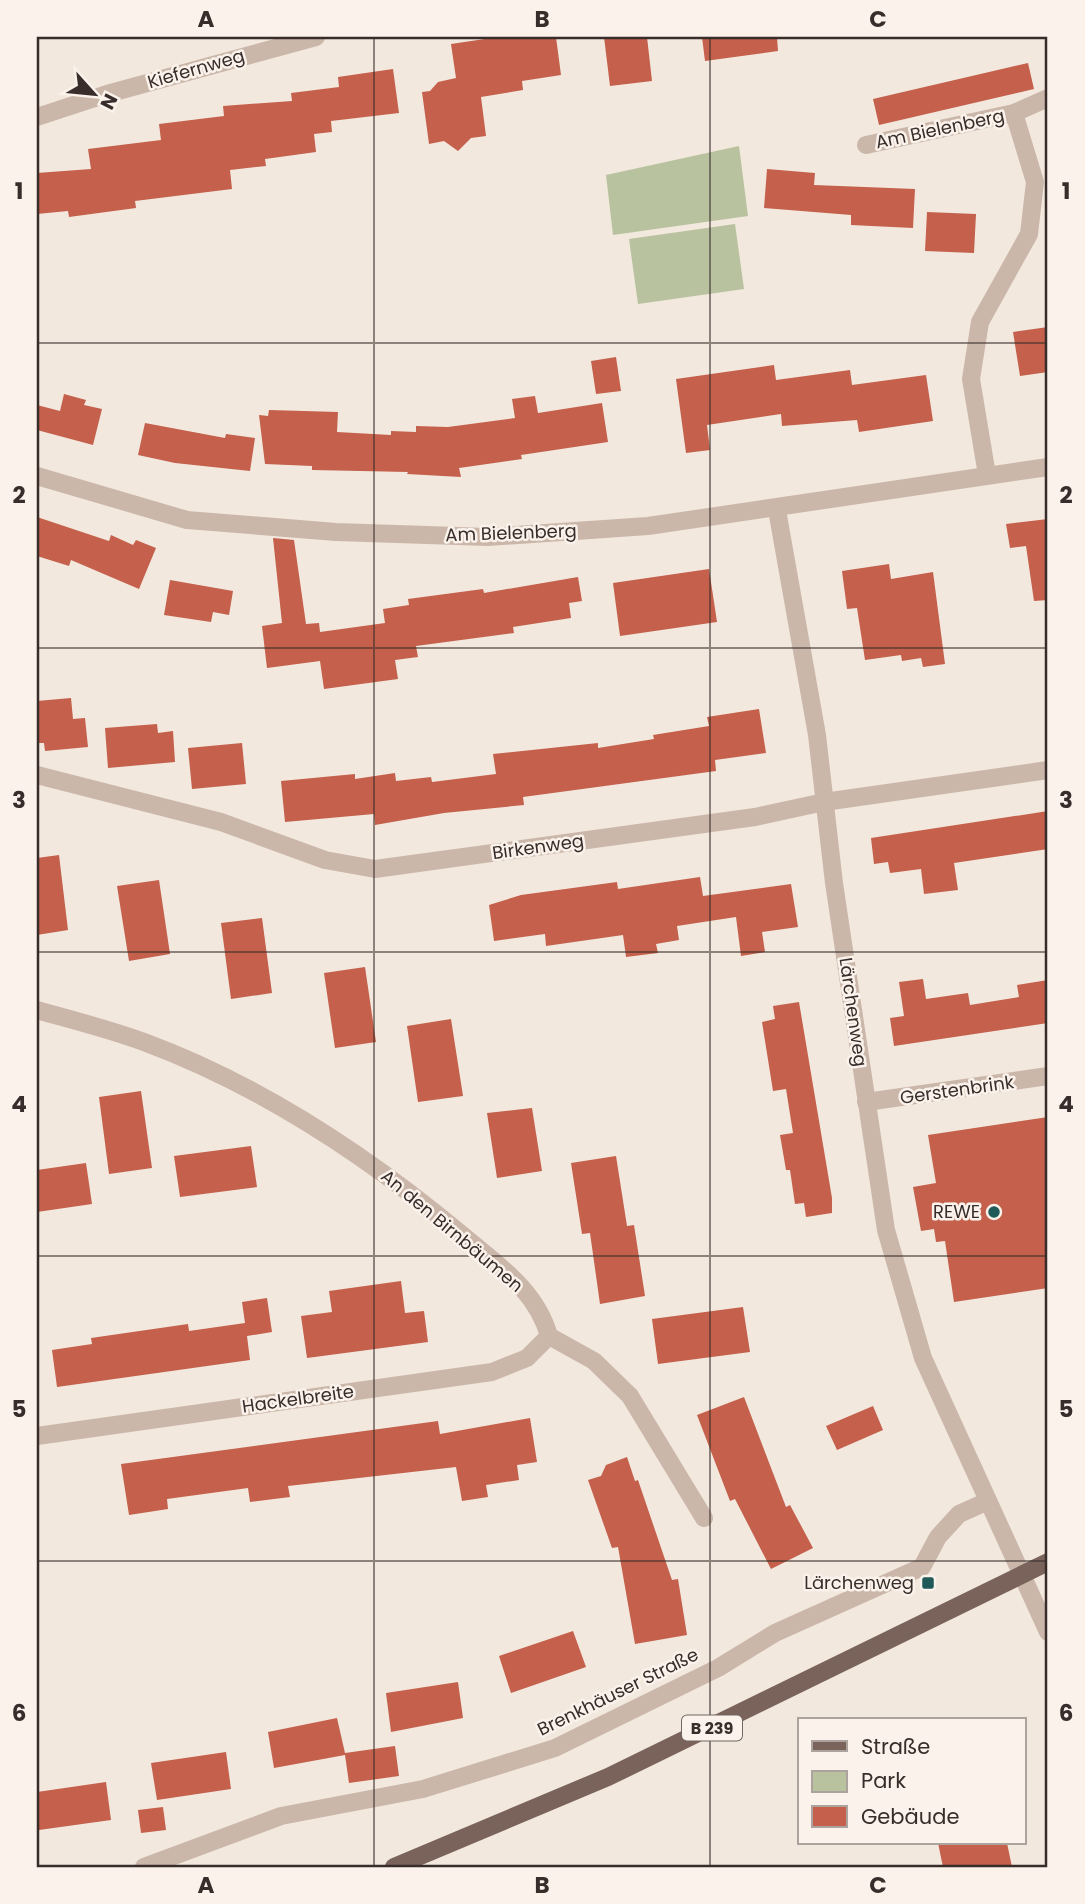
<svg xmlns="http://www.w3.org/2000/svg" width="1085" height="1904" viewBox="0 0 1085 1904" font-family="Poppins,sans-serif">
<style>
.green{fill:#b8c29e}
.building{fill:#c4604b}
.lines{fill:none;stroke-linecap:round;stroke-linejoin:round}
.street{stroke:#cbb7aa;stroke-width:18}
.primary{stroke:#7a635b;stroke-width:18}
.grid{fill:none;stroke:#382d2a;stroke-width:2;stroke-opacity:0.55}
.poi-dot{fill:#1f5a59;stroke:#faf2eb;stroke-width:2.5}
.labels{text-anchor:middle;stroke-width:5;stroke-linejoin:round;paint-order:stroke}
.shield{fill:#faf2eb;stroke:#726864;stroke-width:2}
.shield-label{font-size:16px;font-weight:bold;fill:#382d2a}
.street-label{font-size:18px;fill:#382d2a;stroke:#faf2eb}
.poi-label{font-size:18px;fill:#382d2a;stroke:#faf2eb;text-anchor:end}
.neatline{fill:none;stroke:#382d2a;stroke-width:2.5}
.grid-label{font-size:23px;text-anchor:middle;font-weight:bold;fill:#382d2a}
</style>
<rect width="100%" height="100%" fill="#f2e8de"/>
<!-- green -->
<g class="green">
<polygon points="739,146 748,216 613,235 606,175"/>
<polygon points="735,224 744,289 638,304 629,239"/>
</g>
<!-- building -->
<g class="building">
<polygon points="498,37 556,37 561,75 522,81 523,90 481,97 486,136 471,138 458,151 444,141 429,144 422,92 430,91 438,82 456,78 451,44"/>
<polygon points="604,37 647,37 652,81 610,86"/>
<polygon points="702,37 777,37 778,51 705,61"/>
<polygon points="1028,63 1034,89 879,125 873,99"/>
<polygon points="393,69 399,113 331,121 332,132 314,134 316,152 265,159 266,166 230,170 232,189 135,201 136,208 69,217 68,211 37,214 37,173 91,169 88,149 161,140 159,124 224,116 223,106 292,101 291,93 339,87 338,77"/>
<polygon points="767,169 815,173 814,185 915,189 913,228 851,225 851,215 764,208"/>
<polygon points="927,212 976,214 974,253 925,251"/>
<polygon points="1048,327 1048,372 1020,376 1013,332"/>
<polygon points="616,357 621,391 596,394 591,361"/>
<polygon points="774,365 776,380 850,370 852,385 926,375 933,421 859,432 857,420 782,426 781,414 707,425 710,450 686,453 676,379"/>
<polygon points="64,394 86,400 84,405 102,409 93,445 37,430 37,405 60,411"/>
<polygon points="535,396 538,413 602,403 608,442 521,455 522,459 459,468 461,477 407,474 408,472 312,470 312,466 265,464 259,415 268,416 269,410 338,412 337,432 391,435 391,431 416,432 416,426 448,427 515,418 512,399"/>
<polygon points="145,423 225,438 226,434 255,438 250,471 175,463 138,455"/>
<polygon points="37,517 109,541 111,535 133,545 136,540 156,548 139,589 71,560 69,566 37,556"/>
<polygon points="1048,519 1048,600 1034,601 1026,546 1010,548 1006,524"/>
<polygon points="273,538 294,540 306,624 319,623 320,632 385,623 383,609 409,605 408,599 483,589 484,593 578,577 582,601 569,603 571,618 513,627 514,633 416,646 418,657 395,660 398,679 324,689 320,661 267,668 262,626 282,623"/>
<polygon points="889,564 891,579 933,572 945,664 923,667 921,658 902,661 901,655 865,660 857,608 847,609 842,571"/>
<polygon points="709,569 717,622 620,636 613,583"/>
<polygon points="170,580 233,591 229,615 213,612 211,622 164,615"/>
<polygon points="71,698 73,719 85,718 88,747 45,751 44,743 37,743 37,701"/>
<polygon points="759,709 766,753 715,760 716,771 523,797 524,805 444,813 375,825 374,814 285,822 281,781 355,774 355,779 395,773 396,781 431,777 432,782 496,774 493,754 598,743 598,748 654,739 653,735 709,726 707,717"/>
<polygon points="157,724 158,733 173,731 175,762 108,768 105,728"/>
<polygon points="242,743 246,784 192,789 188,748"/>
<polygon points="1048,811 1048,849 954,863 958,890 924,894 921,869 890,873 888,862 874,864 871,838"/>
<polygon points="59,855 68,930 37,935 37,858"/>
<polygon points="700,877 703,896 791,884 798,927 762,932 765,952 741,956 736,917 677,926 679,940 656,944 658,953 626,957 623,935 546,946 545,934 494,941 489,905 521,895 617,882 618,889"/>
<polygon points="159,880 170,954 129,961 117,886"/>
<polygon points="262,918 272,993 231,999 221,923"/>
<polygon points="365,967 376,1042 335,1048 324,973"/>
<polygon points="923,979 926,999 968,993 970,1005 1019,997 1017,985 1048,980 1048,1023 894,1046 890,1018 904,1016 899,982"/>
<polygon points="799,1002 832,1198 832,1213 806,1217 804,1203 795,1204 790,1170 786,1170 780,1135 793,1133 786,1089 773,1091 762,1022 775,1019 773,1006"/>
<polygon points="451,1019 463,1096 418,1102 407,1026"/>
<polygon points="141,1091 152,1168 109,1174 99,1097"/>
<polygon points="532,1108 542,1171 497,1178 487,1113"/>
<polygon points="1048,1117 1048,1288 954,1302 945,1241 936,1242 934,1229 921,1231 913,1187 936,1183 928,1135"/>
<polygon points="251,1146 257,1187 180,1197 174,1156"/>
<polygon points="616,1156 627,1226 634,1225 645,1296 600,1304 590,1233 582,1234 571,1163"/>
<polygon points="86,1163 92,1204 37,1212 37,1170"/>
<polygon points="401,1281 405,1313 424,1311 428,1342 307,1358 301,1316 332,1312 329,1291"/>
<polygon points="267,1298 272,1332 247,1336 250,1360 57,1387 52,1350 92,1344 91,1338 188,1324 189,1331 245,1323 242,1302"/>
<polygon points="743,1307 750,1352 658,1364 652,1319"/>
<polygon points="744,1397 786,1507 790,1505 813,1548 771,1569 735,1499 730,1501 697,1415"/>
<polygon points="873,1406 883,1430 837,1450 826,1426"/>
<polygon points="530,1418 537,1462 517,1465 519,1480 486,1485 488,1497 462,1501 456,1467 288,1486 290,1497 250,1502 248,1488 167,1499 168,1509 129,1515 121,1464 438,1421 440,1434"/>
<polygon points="627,1457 635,1481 638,1480 672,1580 678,1579 687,1635 635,1644 618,1547 612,1548 588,1480 601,1476 606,1465"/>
<polygon points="573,1631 586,1667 511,1693 499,1656"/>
<polygon points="458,1682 463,1718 391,1732 386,1693"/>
<polygon points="337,1718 345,1753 395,1746 399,1776 349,1783 345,1755 274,1768 268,1732"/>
<polygon points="226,1752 231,1789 157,1800 151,1763"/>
<polygon points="106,1782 111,1820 39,1830 37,1792"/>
<polygon points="163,1807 166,1830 141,1833 138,1810"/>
<polygon points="938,1843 1007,1843 1012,1867 943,1867"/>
</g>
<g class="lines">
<!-- street -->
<g class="street">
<polyline points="37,117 107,94 316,37"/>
<polyline points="866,145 1014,113 1048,98"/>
<polyline points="987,475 971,379 980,322 1029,234 1035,182 1014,113"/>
<polyline points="37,476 187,520 336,532 488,537 648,526 1048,467"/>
<polyline points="777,510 817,735 834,883 886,1230 923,1358 1048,1632"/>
<polyline points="37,775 221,822 325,860 375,869 755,817 824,802 1048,770"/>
<path d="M37 1010C72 1020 109 1029 144 1042 260 1085 366 1155 461 1234 496 1264 536 1289 549 1336L594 1361 630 1396 704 1518"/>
<polyline points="866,1102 1048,1076"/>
<polyline points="37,1436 492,1372 527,1358 549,1336"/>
<polyline points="144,1867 281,1816 423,1789 555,1748 718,1668 775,1633 922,1567 938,1537 959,1514 988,1501"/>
</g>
<!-- primary -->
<polyline class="primary" points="394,1867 608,1777 1048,1562"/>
</g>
<!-- grid -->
<path class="grid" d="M374 37V1867M710 37V1867M37 343H1048M37 648H1048M37 952H1048M37 1256H1048M37 1561H1048"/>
<!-- markers -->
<g class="poi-dot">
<circle cx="994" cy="1212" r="7"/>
<rect x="921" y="1576" width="14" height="14" rx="3.5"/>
</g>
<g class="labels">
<!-- shield labels -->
<rect class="shield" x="682" y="1715.5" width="60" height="25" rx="5"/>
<g class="shield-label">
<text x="712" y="1734">B 239</text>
</g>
<!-- street labels -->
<g class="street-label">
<text transform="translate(196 69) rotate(-16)" y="6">Kiefernweg</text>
<text transform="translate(940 129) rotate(-12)" y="6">Am Bielenberg</text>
<text transform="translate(511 533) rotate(-2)" y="6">Am Bielenberg</text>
<text transform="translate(538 847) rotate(-8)" y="6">Birkenweg</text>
<text transform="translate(853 1012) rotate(82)" y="6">Lärchenweg</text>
<text transform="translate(957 1090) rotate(-8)" y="6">Gerstenbrink</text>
<text transform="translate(452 1231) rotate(40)" y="6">An den Birnbäumen</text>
<text transform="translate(298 1399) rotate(-8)" y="6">Hackelbreite</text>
<text transform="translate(618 1692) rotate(-26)" y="6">Brenkhäuser Straße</text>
</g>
<!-- poi labels -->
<g class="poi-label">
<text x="980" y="1218">REWE</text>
<text x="914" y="1589">Lärchenweg</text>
</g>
</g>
<!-- border -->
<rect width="1085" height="1904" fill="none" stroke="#faf2eb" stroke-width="77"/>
<!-- legend -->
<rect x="798" y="1718" width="228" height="126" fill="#faf2eb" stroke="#aca39e" stroke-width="2"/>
<rect x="812" y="1741" width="35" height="10" fill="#7a635b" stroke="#aca39e" stroke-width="2"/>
<text x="861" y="1754" font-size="21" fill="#382d2a">Straße</text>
<rect x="812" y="1771" width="35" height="21" fill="#b8c29e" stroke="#aca39e" stroke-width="2"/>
<text x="861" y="1788" font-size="21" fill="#382d2a">Park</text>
<rect x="812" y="1806" width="35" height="21" fill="#c4604b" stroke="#aca39e" stroke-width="2"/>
<text x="861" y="1824" font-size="21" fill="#382d2a">Gebäude</text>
<!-- north arrow -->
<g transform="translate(94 94) rotate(117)" stroke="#faf2eb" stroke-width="5" paint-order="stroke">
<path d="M0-5L12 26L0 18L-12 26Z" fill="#382d2a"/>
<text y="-10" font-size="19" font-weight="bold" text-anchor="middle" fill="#382d2a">N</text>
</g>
<rect x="38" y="38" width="1008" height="1828" class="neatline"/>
<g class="grid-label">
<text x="206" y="27">A</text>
<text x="542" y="27">B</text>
<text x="878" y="27">C</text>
<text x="19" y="199">1</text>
<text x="1066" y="199">1</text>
<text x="19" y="503">2</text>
<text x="1066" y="503">2</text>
<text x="19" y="808">3</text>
<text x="1066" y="808">3</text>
<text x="19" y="1112">4</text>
<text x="1066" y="1112">4</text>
<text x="19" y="1417">5</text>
<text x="1066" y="1417">5</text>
<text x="19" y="1721">6</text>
<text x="1066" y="1721">6</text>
<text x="206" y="1893">A</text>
<text x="542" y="1893">B</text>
<text x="878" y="1893">C</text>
</g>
</svg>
